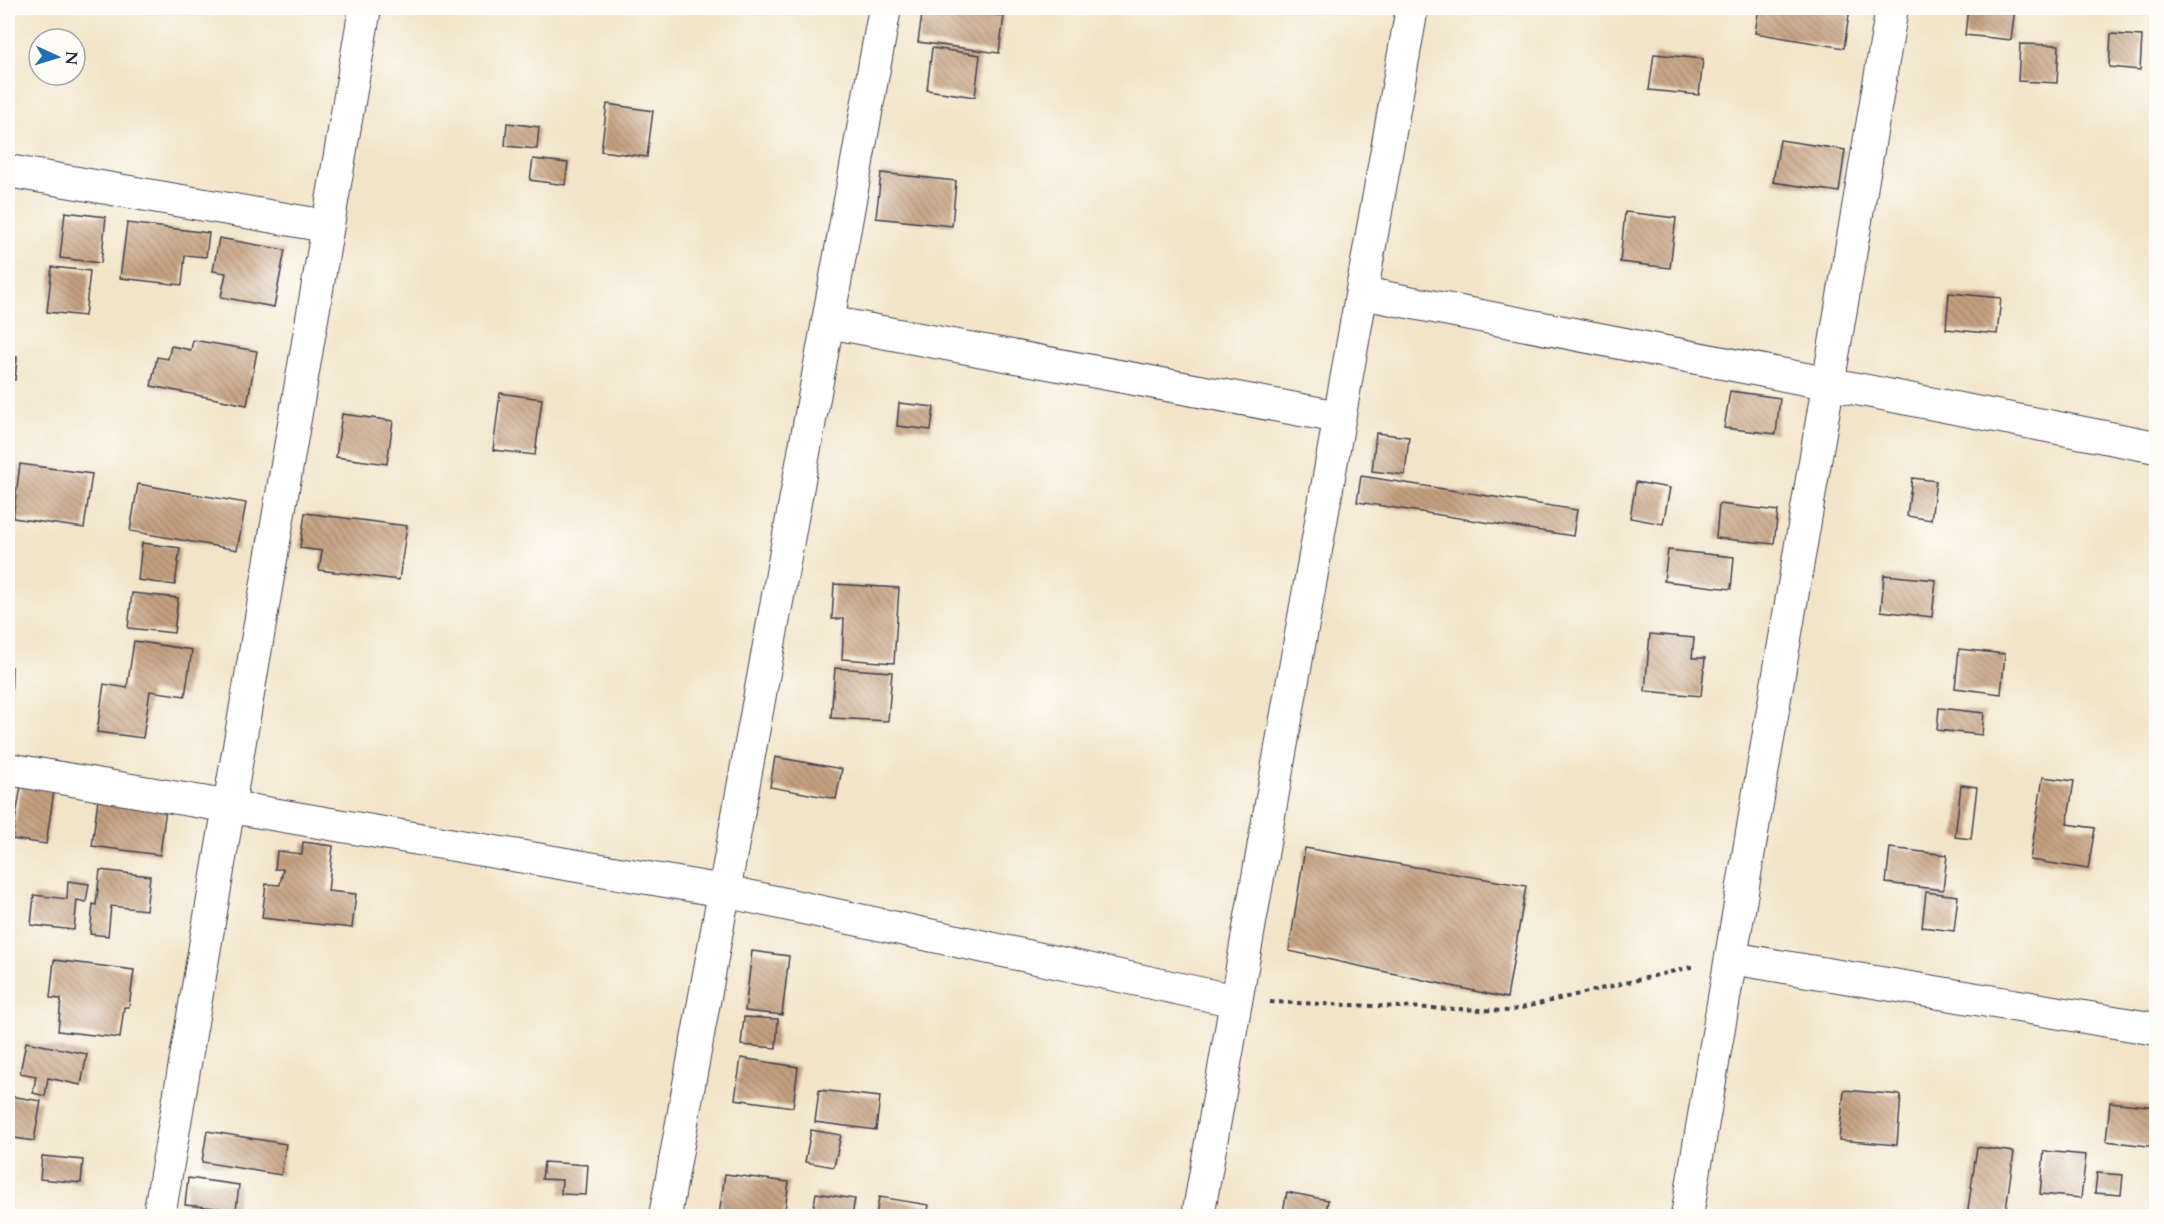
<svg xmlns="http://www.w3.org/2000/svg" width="2164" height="1224" viewBox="0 0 2164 1224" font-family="Cardo,serif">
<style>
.building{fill:url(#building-back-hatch)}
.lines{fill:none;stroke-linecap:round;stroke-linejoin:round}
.minor-casing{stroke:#413f50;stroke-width:34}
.path{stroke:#413f50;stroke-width:4;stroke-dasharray:4.5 4.5;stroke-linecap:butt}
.minor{stroke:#fff;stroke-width:32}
</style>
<defs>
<pattern id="building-back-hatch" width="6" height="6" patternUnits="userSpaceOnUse" patternTransform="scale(1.5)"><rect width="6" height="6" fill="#c5a080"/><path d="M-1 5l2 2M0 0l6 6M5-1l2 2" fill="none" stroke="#a0826a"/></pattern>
</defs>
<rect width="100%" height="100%" fill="#fdfcf7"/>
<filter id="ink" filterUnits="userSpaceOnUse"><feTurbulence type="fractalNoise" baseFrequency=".0167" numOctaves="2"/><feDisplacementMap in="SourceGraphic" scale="12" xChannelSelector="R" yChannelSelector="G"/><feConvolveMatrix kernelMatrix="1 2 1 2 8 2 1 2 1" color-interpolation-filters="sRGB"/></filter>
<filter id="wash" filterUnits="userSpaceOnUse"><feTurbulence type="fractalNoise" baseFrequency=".008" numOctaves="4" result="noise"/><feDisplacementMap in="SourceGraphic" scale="24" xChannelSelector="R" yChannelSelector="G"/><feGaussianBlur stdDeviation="1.35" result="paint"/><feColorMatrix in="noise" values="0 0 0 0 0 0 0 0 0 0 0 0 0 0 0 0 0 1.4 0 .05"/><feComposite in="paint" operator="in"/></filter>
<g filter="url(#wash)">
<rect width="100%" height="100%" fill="#f2e4c8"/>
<g id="blocks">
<!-- building -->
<g class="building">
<polygon points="923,8 944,8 1004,16 999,53 918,42"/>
<polygon points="1759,8 1850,8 1844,48 1755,33"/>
<polygon points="1968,8 2015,8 2011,40 1965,35"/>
<polygon points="2111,34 2142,36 2140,70 2109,67"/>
<polygon points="2020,44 2059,45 2057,83 2018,81"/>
<polygon points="932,48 980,55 975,97 927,90"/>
<polygon points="1654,54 1703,59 1699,95 1649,90"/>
<polygon points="607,104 653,111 647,157 601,151"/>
<polygon points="507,123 539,127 537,149 505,146"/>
<polygon points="1780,140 1845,150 1839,192 1773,182"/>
<polygon points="533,159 568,163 565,185 530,180"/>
<polygon points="881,173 956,181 952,226 876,218"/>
<polygon points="65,212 106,217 101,263 60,258"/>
<polygon points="1625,212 1676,218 1670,268 1620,262"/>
<polygon points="127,223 209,233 206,257 185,255 182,285 120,278"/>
<polygon points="219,238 285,250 274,307 221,297 226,273 213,271"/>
<polygon points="52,267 90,271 85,316 47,312"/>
<polygon points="1949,293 2001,298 1997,334 1946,329"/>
<polygon points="193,340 257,351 247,405 151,386 157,357 168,359 171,346 191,350"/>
<polygon points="8,357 17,357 15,380 8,379"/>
<polygon points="1730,391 1780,398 1776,434 1724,428"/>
<polygon points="500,393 542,399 535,455 493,450"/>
<polygon points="899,403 934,407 931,430 897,426"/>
<polygon points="342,414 393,421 387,464 336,457"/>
<polygon points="1376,433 1409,437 1405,475 1372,471"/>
<polygon points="20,464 92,474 84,528 13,518"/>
<polygon points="1361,476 1577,510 1573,536 1357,502"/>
<polygon points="1912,478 1936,481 1931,520 1907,516"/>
<polygon points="1636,482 1670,488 1663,524 1630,518"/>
<polygon points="138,484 246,503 237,550 130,531"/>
<polygon points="1719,504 1778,511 1774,544 1716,538"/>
<polygon points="305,513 407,526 399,580 319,570 322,551 300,548"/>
<polygon points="142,543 180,548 175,585 138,580"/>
<polygon points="1668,550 1734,557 1731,589 1664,581"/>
<polygon points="1884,575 1936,580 1932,617 1881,611"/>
<polygon points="834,584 899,588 894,663 842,659 844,619 832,619"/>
<polygon points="132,593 178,598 174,633 128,628"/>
<polygon points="1650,634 1694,638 1692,658 1705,658 1701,696 1645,691"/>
<polygon points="134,641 192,650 185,696 150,691 143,738 97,732 104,684 127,688"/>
<polygon points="1959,649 2005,654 2001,694 1955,688"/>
<polygon points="8,667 12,667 11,701 8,701"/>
<polygon points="835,668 892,672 888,721 831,718"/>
<polygon points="1939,708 1984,713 1982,735 1937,730"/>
<polygon points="775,757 842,769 836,799 770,787"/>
<polygon points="2043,777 2074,781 2067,824 2095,828 2088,869 2030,860"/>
<polygon points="1961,785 1977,787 1971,839 1955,837"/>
<polygon points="21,786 54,791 46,844 12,839"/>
<polygon points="99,791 167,800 160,855 92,846"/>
<polygon points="303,842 333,846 328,891 356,894 352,928 262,918 266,884 280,885 283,869 275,869 277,851 302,854"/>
<polygon points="1305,848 1526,886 1507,998 1289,951"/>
<polygon points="1890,848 1947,855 1943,890 1886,883"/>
<polygon points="100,870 150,876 146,910 111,906 108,936 90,934 93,904 96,905"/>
<polygon points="68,881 89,884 86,902 77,900 74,930 31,925 34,895 67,899"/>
<polygon points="1926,892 1958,896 1954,931 1922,927"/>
<polygon points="752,951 789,956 782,1015 745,1011"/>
<polygon points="54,960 134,970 129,1007 124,1007 120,1038 58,1031 61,999 50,998"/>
<polygon points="744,1017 778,1019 776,1048 741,1045"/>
<polygon points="26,1042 87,1054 81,1085 48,1078 45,1096 33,1093 36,1076 20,1073"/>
<polygon points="741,1058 798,1067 793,1107 735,1099"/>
<polygon points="819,1090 880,1097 876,1130 815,1122"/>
<polygon points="1844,1090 1901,1095 1897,1145 1839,1140"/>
<polygon points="10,1096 41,1101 34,1141 8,1137"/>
<polygon points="2110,1102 2156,1107 2156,1147 2106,1141"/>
<polygon points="811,1130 841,1135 834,1167 805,1162"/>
<polygon points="207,1131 286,1144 281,1175 202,1162"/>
<polygon points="1977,1147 2014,1152 2005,1216 1967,1216"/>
<polygon points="2044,1151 2086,1155 2081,1198 2040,1194"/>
<polygon points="42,1156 83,1160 81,1183 40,1179"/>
<polygon points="544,1162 588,1165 586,1195 561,1194 562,1180 542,1179"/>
<polygon points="2097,1173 2123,1175 2121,1195 2095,1193"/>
<polygon points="725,1174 789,1182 784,1216 719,1215"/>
<polygon points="188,1178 239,1185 236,1210 185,1205"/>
<polygon points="1287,1192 1328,1200 1325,1216 1282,1216"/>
<polygon points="816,1193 855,1199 852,1216 812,1216"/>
<polygon points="879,1197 929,1205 927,1216 876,1216"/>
</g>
</g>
</g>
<g filter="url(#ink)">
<use href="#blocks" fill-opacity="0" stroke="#413f50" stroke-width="1.5"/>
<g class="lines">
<defs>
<g id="minor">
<polyline points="8,171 326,226"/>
<polyline points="1362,293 2156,447"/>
<polyline points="828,322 1339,417"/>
<polyline points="8,769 724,891 1236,1001"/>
<polyline points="1731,958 2156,1029"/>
<polyline points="159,1216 365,8"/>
<polyline points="665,1216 885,8"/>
<polyline points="1198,1216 1412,8"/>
<polyline points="1687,1216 1892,8"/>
</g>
</defs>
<!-- minor casing -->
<use href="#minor" class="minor-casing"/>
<!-- path -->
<polyline class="path" points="1270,1002 1509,1011 1695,966"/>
<!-- minor -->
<use href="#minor" class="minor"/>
</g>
</g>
<!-- margin -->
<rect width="2164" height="1224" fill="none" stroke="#fdfcf7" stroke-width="30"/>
<!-- north arrow -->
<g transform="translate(57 57) rotate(94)"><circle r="28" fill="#fdfcf7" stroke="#a5a5ac" stroke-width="1.5"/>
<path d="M0-4.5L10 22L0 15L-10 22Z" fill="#1f6fb2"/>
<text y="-9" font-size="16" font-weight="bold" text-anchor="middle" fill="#22223b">N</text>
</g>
</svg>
